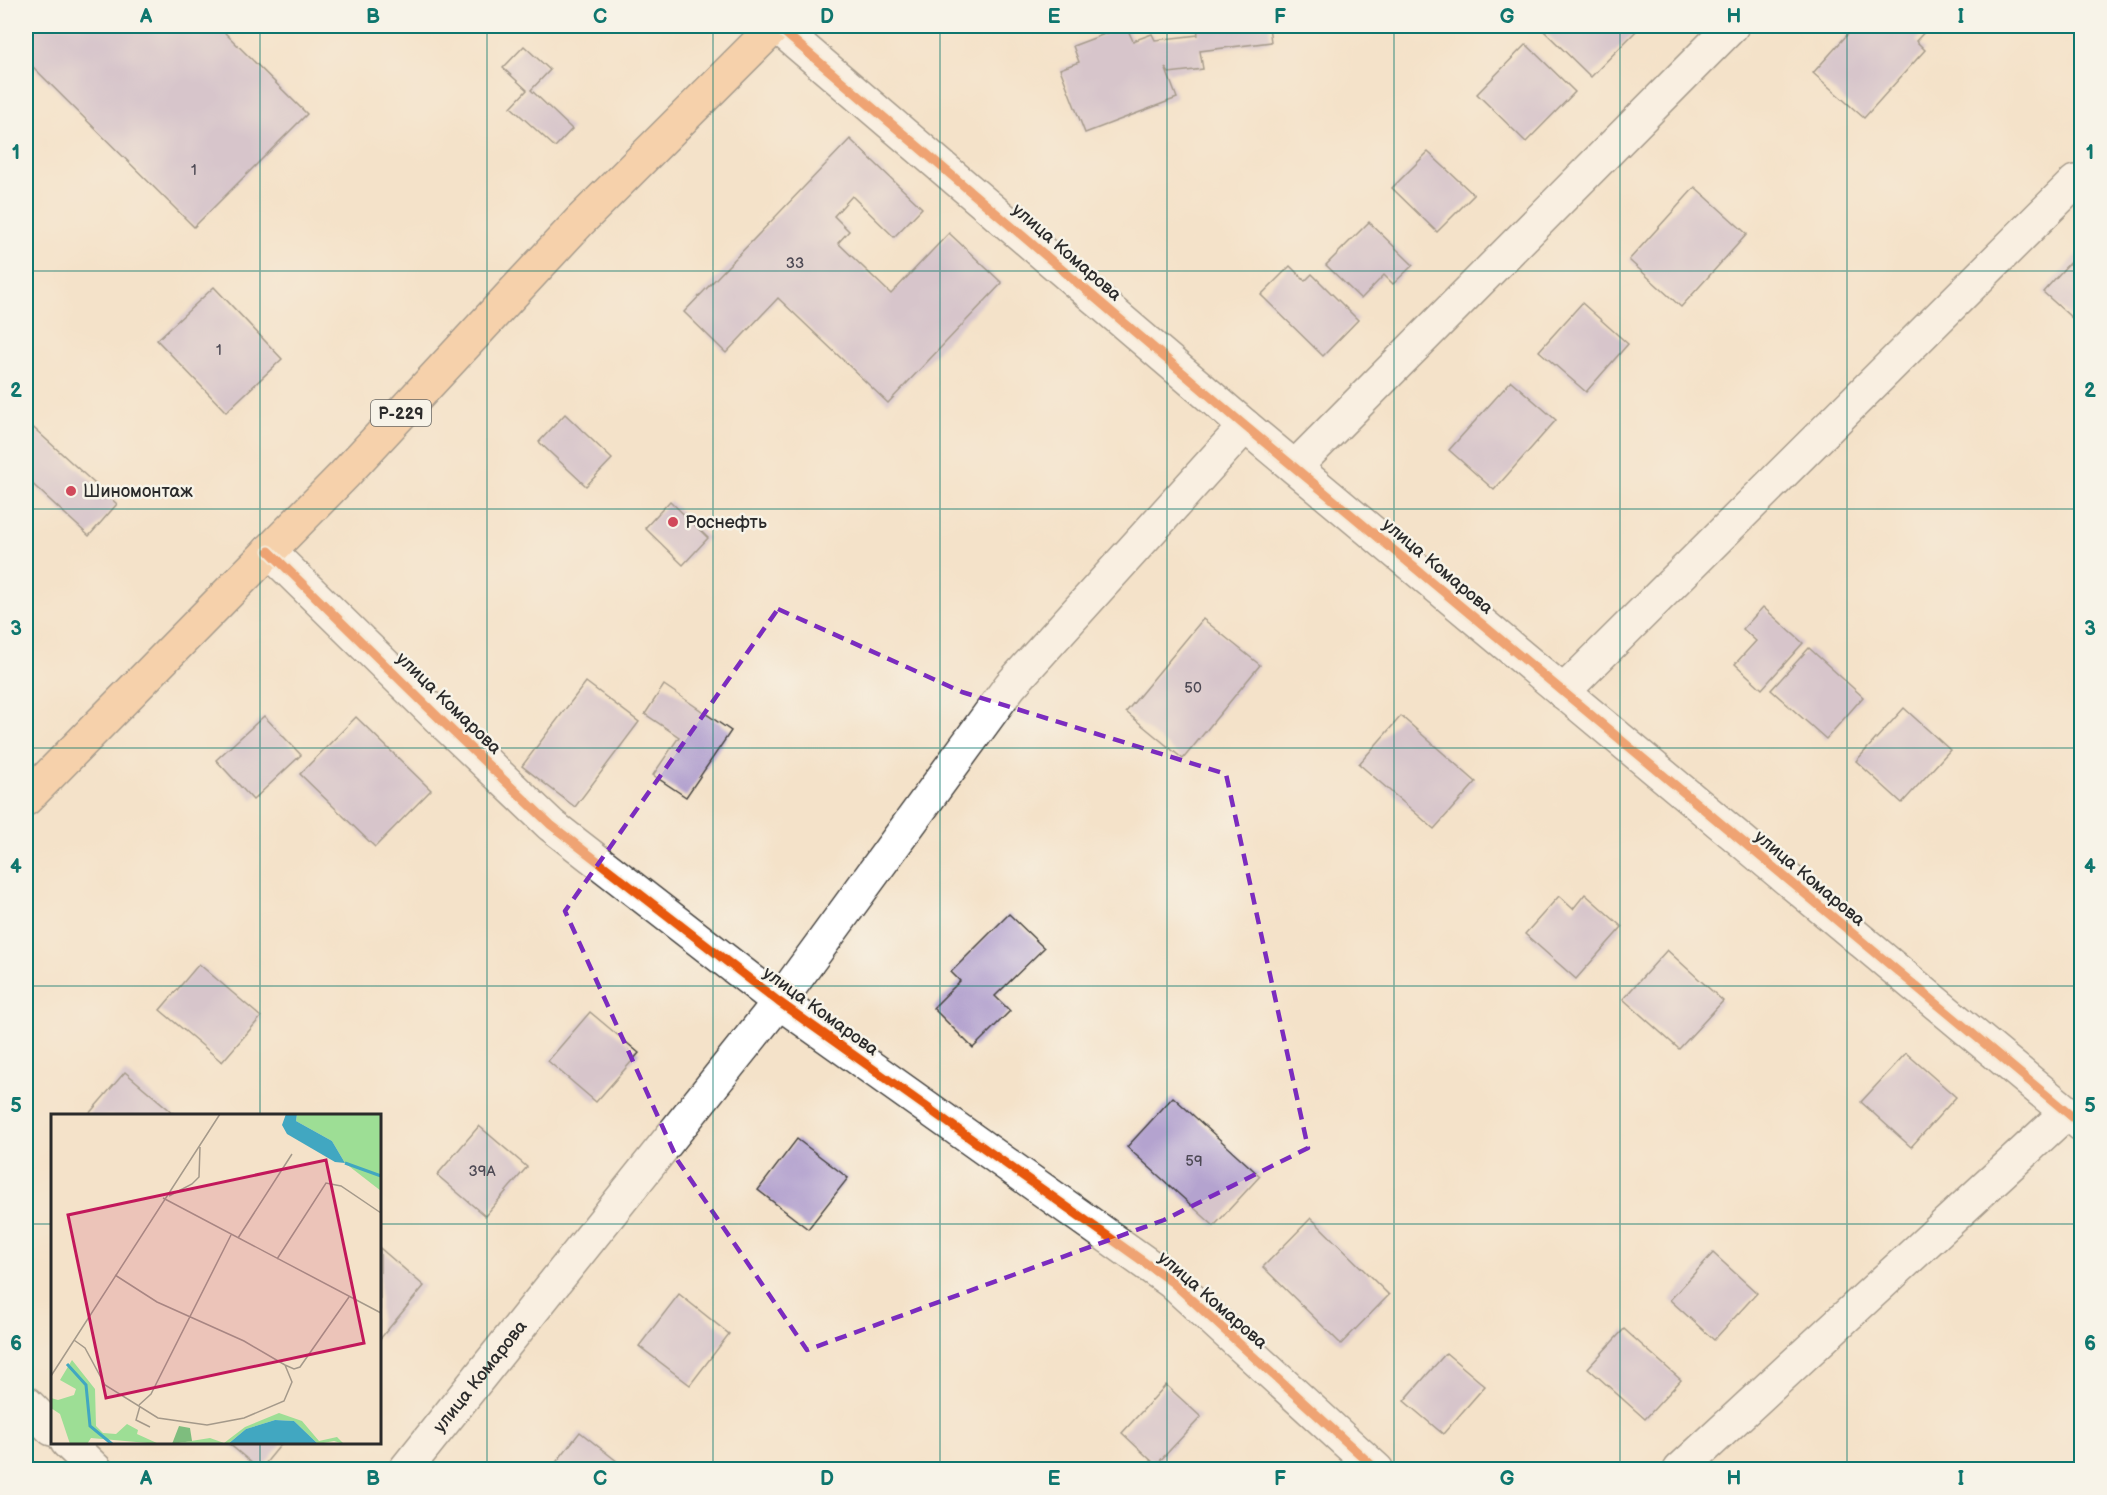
<svg xmlns="http://www.w3.org/2000/svg" width="2107" height="1495" viewBox="0 0 2107 1495" font-family="'Balsamiq Sans',sans-serif">
<style>
.building{fill:#b4a3cf}
.lines{fill:none;stroke-linecap:round;stroke-linejoin:round}
.minor-casing{stroke:#494643;stroke-width:36}
.highway-casing{stroke:#494643;stroke-width:36}
.minor{stroke:#fff;stroke-width:33}
.highway{stroke:#f8bd88;stroke-width:33}
.cycleway-casing{stroke:#f7f3e8;stroke-width:13}
.cycleway{stroke:#e8590c;stroke-width:9}
.marked{fill:none;stroke:#7b2cbf;stroke-width:4.5;stroke-dasharray:12 8;stroke-linejoin:round}
.grid{fill:none;stroke:#0f766e;stroke-width:1.5;stroke-opacity:0.55}
.poi-dot{fill:#d1495b;stroke:#f7f3e8;stroke-width:2}
.labels{text-anchor:middle;stroke-width:5;stroke-linejoin:round;paint-order:stroke}
.number-label{font-size:15px;fill:#4d4954}
.shield{fill:#f7f3e8;stroke:#686764;stroke-width:1.5}
.shield-label{font-size:16px;font-weight:bold;fill:#2b2b2b}
.street-label{font-size:18px;fill:#2b2b2b;stroke:#f7f3e8}
.poi-label{font-size:18px;fill:#2b2b2b;stroke:#f7f3e8;text-anchor:start}
.inset-river{fill:none;stroke:#41a7c1;stroke-width:3}
.inset-road{fill:none;stroke:#a4998a;stroke-width:1.5}
.view{fill:#c2185b;fill-opacity:0.15;stroke:#c2185b;stroke-width:3}
.inset-edge{fill:none;stroke:#2b2b2b;stroke-width:3}
.neatline{fill:none;stroke:#0f766e;stroke-width:2}
.grid-label{font-size:20px;text-anchor:middle;font-weight:bold;fill:#0f766e}
</style>
<rect width="100%" height="100%" fill="#f7f3e8"/>
<filter id="ink" filterUnits="userSpaceOnUse"><feTurbulence type="fractalNoise" baseFrequency=".0167" numOctaves="2"/><feDisplacementMap in="SourceGraphic" scale="12" xChannelSelector="R" yChannelSelector="G"/><feConvolveMatrix kernelMatrix="1 2 1 2 8 2 1 2 1" color-interpolation-filters="sRGB"/></filter>
<filter id="wash" filterUnits="userSpaceOnUse"><feTurbulence type="fractalNoise" baseFrequency=".008" numOctaves="4" result="noise"/><feDisplacementMap in="SourceGraphic" scale="24" xChannelSelector="R" yChannelSelector="G"/><feGaussianBlur stdDeviation="1.35" result="paint"/><feColorMatrix in="noise" values="0 0 0 0 0 0 0 0 0 0 0 0 0 0 0 0 0 1.4 0 .05"/><feComposite in="paint" operator="in"/></filter>
<g filter="url(#wash)">
<rect width="100%" height="100%" fill="#f4e2c9"/>
<g id="blocks">
<!-- building -->
<g class="building">
<polygon points="26,26 218,26 307,114 194,227 26,60"/>
<polygon points="1126,26 1133,41 1152,34 1155,40 1198,35 1197,26 1269,26 1271,42 1200,51 1203,69 1169,73 1165,67 1177,98 1085,133 1060,69 1079,62 1073,46"/>
<polygon points="1544,26 1641,26 1591,77 1541,28"/>
<polygon points="1855,26 1930,26 1916,41 1925,50 1864,118 1813,73"/>
<polygon points="1526,44 1575,92 1526,142 1477,94"/>
<polygon points="524,46 550,70 531,90 572,129 555,147 511,107 527,90 503,68"/>
<polygon points="850,139 922,208 894,237 852,196 834,216 849,231 838,243 891,294 949,233 1002,283 888,403 778,298 726,353 684,312"/>
<polygon points="1428,152 1474,195 1437,232 1392,188"/>
<polygon points="1695,187 1747,234 1681,307 1629,260"/>
<polygon points="1369,222 1413,265 1393,284 1384,275 1361,299 1326,265"/>
<polygon points="2082,249 2082,327 2043,292"/>
<polygon points="1290,266 1305,281 1312,274 1358,320 1323,356 1261,295"/>
<polygon points="214,287 282,359 226,412 157,340"/>
<polygon points="1582,303 1628,344 1586,392 1539,351"/>
<polygon points="1511,381 1556,420 1494,490 1449,450"/>
<polygon points="565,414 612,459 586,486 539,442"/>
<polygon points="26,421 117,504 89,536 26,478"/>
<polygon points="670,501 708,538 683,565 645,528"/>
<polygon points="1763,607 1803,643 1762,689 1735,664 1756,641 1743,629"/>
<polygon points="1203,619 1260,665 1183,759 1126,712"/>
<polygon points="1809,648 1863,697 1826,739 1771,690"/>
<polygon points="586,682 639,722 575,807 522,766"/>
<polygon points="664,685 731,731 686,797 653,775 679,737 645,714"/>
<polygon points="1904,708 1950,750 1902,803 1856,761"/>
<polygon points="264,716 301,755 253,800 216,760"/>
<polygon points="1401,716 1476,782 1434,829 1359,764"/>
<polygon points="356,717 431,790 375,847 300,774"/>
<polygon points="1585,894 1622,927 1576,979 1525,934 1559,896 1573,909"/>
<polygon points="1009,914 1044,948 995,996 1010,1011 973,1048 933,1008 960,981 951,972"/>
<polygon points="1667,950 1723,1001 1679,1049 1623,999"/>
<polygon points="199,964 261,1017 222,1062 160,1010"/>
<polygon points="590,1012 639,1053 596,1102 548,1061"/>
<polygon points="1906,1053 1956,1097 1911,1147 1861,1102"/>
<polygon points="125,1072 173,1113 171,1116 87,1116"/>
<polygon points="1173,1097 1260,1176 1214,1226 1127,1147"/>
<polygon points="479,1126 527,1167 485,1216 437,1175"/>
<polygon points="797,1139 848,1178 808,1229 758,1190"/>
<polygon points="1311,1218 1389,1295 1341,1344 1263,1267"/>
<polygon points="380,1248 424,1286 380,1339"/>
<polygon points="1713,1253 1757,1293 1714,1340 1670,1300"/>
<polygon points="679,1294 729,1334 690,1385 639,1346"/>
<polygon points="1624,1329 1681,1380 1645,1419 1588,1368"/>
<polygon points="1446,1353 1485,1386 1443,1434 1404,1401"/>
<polygon points="1166,1385 1201,1417 1156,1465 1122,1433"/>
<polygon points="580,1432 628,1470 550,1470"/>
<polygon points="227,1442 283,1442 260,1470"/>
</g>
</g>
</g>
<g filter="url(#ink)">
<use href="#blocks" fill-opacity="0" stroke="#494643" stroke-width="1.5"/>
<g class="lines">
<defs>
<g id="minor">
<polyline points="777,26 1245,426 2082,1125"/>
<polyline points="1295,467 1732,26"/>
<polyline points="269,551 443,722 551,825 779,1002 1172,1282 1377,1470"/>
<polyline points="1563,692 2075,182 2082,185"/>
<polyline points="26,1403 52,1429"/>
<polyline points="67,1442 96,1470"/>
<path id="s1" d="M405 1470 779 1002 1010 686 1245 426"/>
<polyline points="1680,1470 2066,1113"/>
</g>
<polyline id="highway" points="26,799 344,475 580,221 775,26"/>
</defs>
<!-- minor casing -->
<use href="#minor" class="minor-casing"/>
<!-- highway casing -->
<use href="#highway" class="highway-casing"/>
<!-- minor -->
<use href="#minor" class="minor"/>
<!-- highway -->
<use href="#highway" class="highway"/>
<defs>
<g id="cycleway">
<polyline points="777,26 1245,426 2082,1125"/>
<polyline points="269,551 443,722 551,825 779,1002 1172,1282 1377,1470"/>
</g>
</defs>
<!-- cycleway casing -->
<use href="#cycleway" class="cycleway-casing"/>
<!-- cycleway -->
<use href="#cycleway" class="cycleway"/>
</g>
</g>
<!-- marked area -->
<path d="M0 0H2107V1495H0ZM778 609 962 692 1226 774 1308 1148 1164 1220 807 1350 678 1161 565 911Z" fill="#f4e2c9" fill-opacity=".55" fill-rule="evenodd"/>
<path class="marked" d="M778 609 962 692 1226 774 1308 1148 1164 1220 807 1350 678 1161 565 911Z"/>
<!-- grid -->
<path class="grid" d="M260 26V1116M487 26V1470M713 26V1470M940 26V1470M1167 26V1470M1394 26V1470M1620 26V1470M1847 26V1470M26 271H2082M26 509H2082M26 748H2082M26 986H2082M26 1224H52M380 1224H2082M260 1442V1470"/>
<!-- markers -->
<g class="poi-dot">
<circle cx="71" cy="491" r="6"/>
<circle cx="673" cy="522" r="6"/>
</g>
<g class="labels">
<!-- number labels -->
<g class="number-label">
<text x="194" y="175">1</text>
<text x="795" y="268">33</text>
<text x="219" y="355">1</text>
<text x="1193" y="693">50</text>
<text x="1194" y="1166">59</text>
<text x="482" y="1176">39А</text>
</g>
<!-- shield labels -->
<rect class="shield" x="371" y="400" width="60" height="26" rx="4.5"/>
<g class="shield-label">
<text x="401" y="419">Р-229</text>
</g>
<!-- street labels -->
<g class="street-label">
<text transform="translate(1067 252) rotate(41)" y="6">улица Комарова</text>
<text transform="translate(1438 566) rotate(40)" y="6">улица Комарова</text>
<text transform="translate(449 703) rotate(44)" y="6">улица Комарова</text>
<text transform="translate(1810 878) rotate(40)" y="6">улица Комарова</text>
<text transform="translate(821 1011) rotate(36)" y="6">улица Комарова</text>
<text transform="translate(1213 1300) rotate(41)" y="6">улица Комарова</text>
<text dy="6" stroke="none"><textPath href="#s1" startOffset="120">улица Комарова</textPath></text>
</g>
<!-- poi labels -->
<g class="poi-label">
<text x="83" y="497">Шиномонтаж</text>
<text x="685" y="528">Роснефть</text>
</g>
</g>
<!-- overview -->
<g transform="translate(51 1114)">
<rect width="330" height="330" fill="#f4e2c9"/>
<path d="M246 0H330V77L294 49 281 27 245 7ZM21 246 44 275 45 312 52 319 65 320 76 310 87 316 86 320 108 330 40 324 36 330H19L9 300 0 294V284L7 286 23 281 25 275 9 266ZM228 299 251 307 268 327 286 323 293 330 283 327 267 330 243 307 224 306 195 315 177 330H121L159 324 173 329 194 313Z" fill="#9dde95"/>
<path d="M128 312 139 314 141 327 121 330Z" fill="#7ebd7e"/>
<path d="M235 0H246L245 7 281 27 294 49 284 48 236 20 231 11ZM224 306 243 307 267 330H177L195 315Z" fill="#41a7c1"/>
<path class="inset-river" d="M294 49 330 62M16 250 35 271 39 312 61 330"/>
<path class="inset-road" d="M118 82 141 70 148 63 149 33M112 84 330 199M187 124 241 40M226 145 275 69 290 72 330 99M64 161 106 188 193 227 234 251M23 226 34 234 54 271 107 304 156 311 193 304 233 287 241 268 234 251 243 255 249 253 298 183M0 262 169 0M88 291 100 280 180 121M89 292 85 306 99 313"/>
<path class="view" d="M275 46 313 229 55 284 17 101Z"/>
<rect width="330" height="330" class="inset-edge"/>
</g>
<!-- margin -->
<rect width="2107" height="1495" fill="none" stroke="#f7f3e8" stroke-width="66"/>
<rect x="33" y="33" width="2041" height="1429" class="neatline"/>
<g class="grid-label">
<text x="146" y="23">A</text>
<text x="373" y="23">B</text>
<text x="600" y="23">C</text>
<text x="827" y="23">D</text>
<text x="1054" y="23">E</text>
<text x="1280" y="23">F</text>
<text x="1507" y="23">G</text>
<text x="1734" y="23">H</text>
<text x="1961" y="23">I</text>
<text x="16" y="159">1</text>
<text x="2090" y="159">1</text>
<text x="16" y="397">2</text>
<text x="2090" y="397">2</text>
<text x="16" y="635">3</text>
<text x="2090" y="635">3</text>
<text x="16" y="873">4</text>
<text x="2090" y="873">4</text>
<text x="16" y="1112">5</text>
<text x="2090" y="1112">5</text>
<text x="16" y="1350">6</text>
<text x="2090" y="1350">6</text>
<text x="146" y="1485">A</text>
<text x="373" y="1485">B</text>
<text x="600" y="1485">C</text>
<text x="827" y="1485">D</text>
<text x="1054" y="1485">E</text>
<text x="1280" y="1485">F</text>
<text x="1507" y="1485">G</text>
<text x="1734" y="1485">H</text>
<text x="1961" y="1485">I</text>
</g>
</svg>
